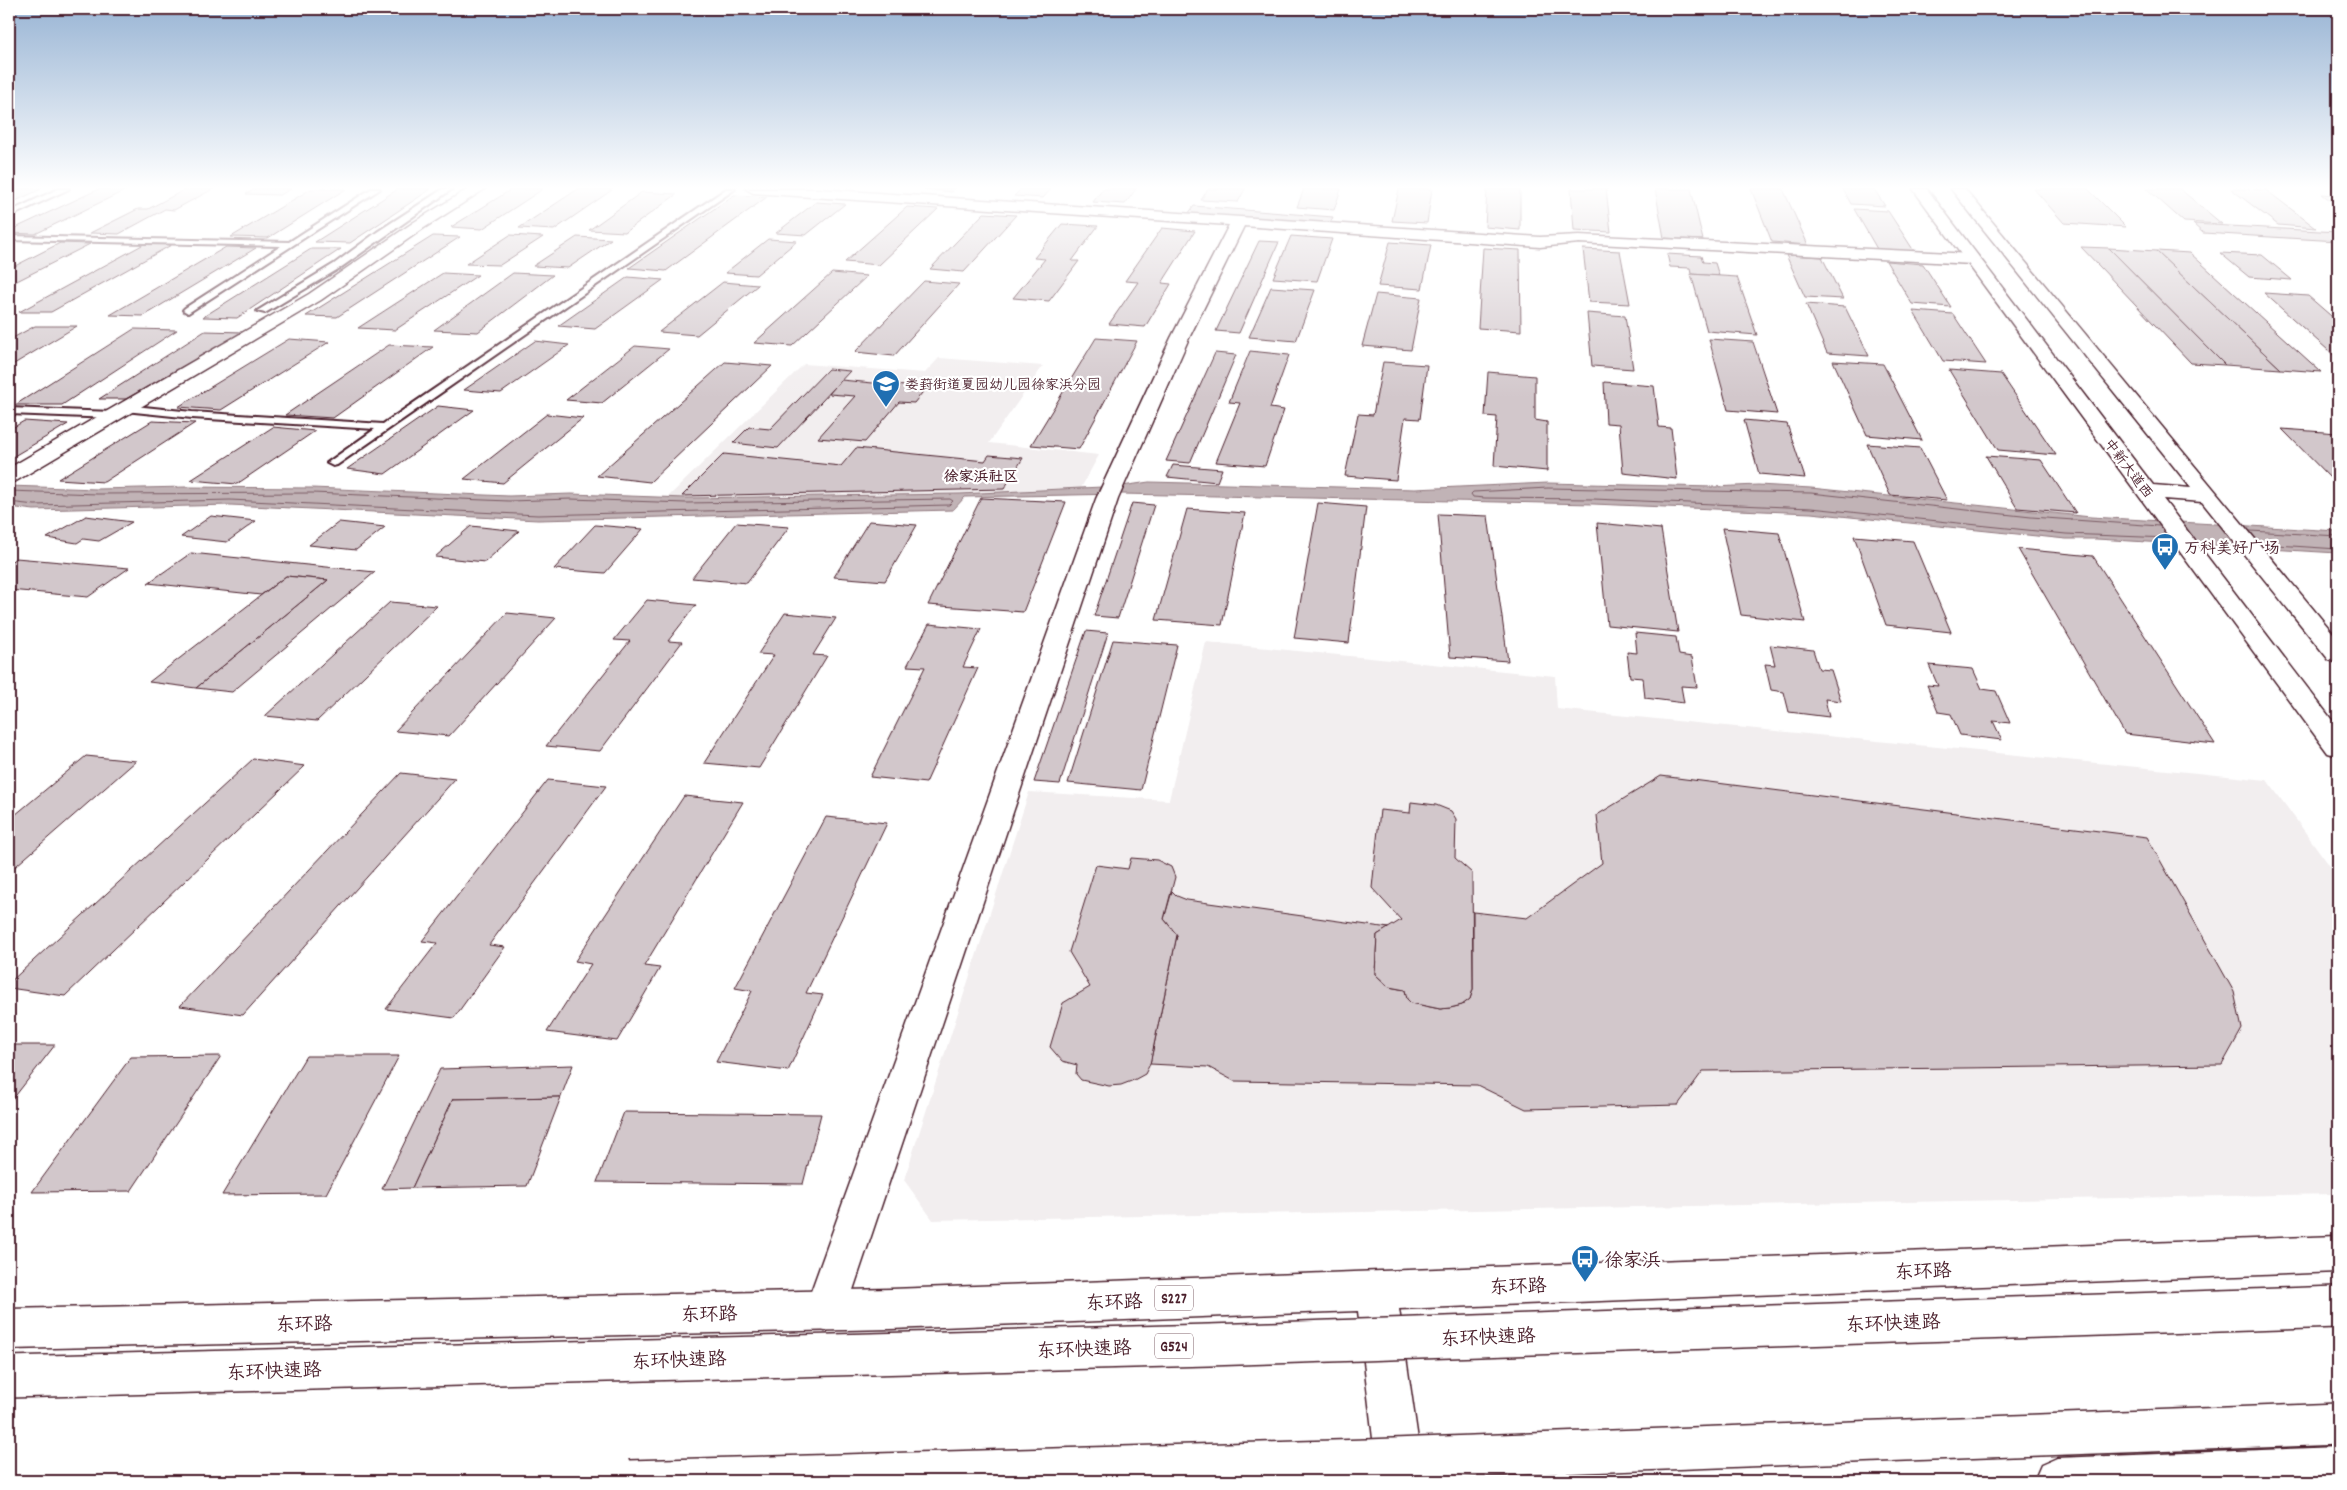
<svg xmlns="http://www.w3.org/2000/svg" width="2347" height="1490" viewBox="0 0 2347 1490" font-family="Dekko,'LXGW WenKai TC',sans-serif">
<style>
.built{fill:#f2eeef}
.water{fill:#c1b3b6;stroke:#91787e}
.lines{fill:none;stroke-linecap:round;stroke-linejoin:round}
.shore{stroke:#7a5a63;stroke-width:1}
.building{fill:#d2c7cb;stroke:#4a1f2b}
.lane-casing{stroke:#4a1f2b;stroke-width:4}
.street-casing{stroke:#4a1f2b;stroke-width:3}
.primary-casing{stroke:#4a1f2b;stroke-width:3}
.lane{fill:#fff;fill-rule:evenodd}
.street{fill:#fff;fill-rule:evenodd}
.primary{fill:#fff;fill-rule:evenodd}
.highway-bridge-casing{stroke:#4a1f2b;stroke-width:44;stroke-linecap:butt}
.highway-bridge{stroke:#fff;stroke-width:41}
.labels{text-anchor:middle;stroke-width:4.5;stroke-linejoin:round;paint-order:stroke}
.far-poi-label{font-size:14px;fill:#4a1f2b;stroke:#fff;text-anchor:start}
.far-street-label{font-size:14px;fill:#4a1f2b;stroke:#fff}
.far-neighbourhood-label{font-size:15px;font-weight:bold;fill:#4a1f2b;stroke:#fff}
.shield{fill:#fff;stroke:#80626b;stroke-width:1}
.shield-label{font-size:15px;font-weight:bold;fill:#4a1f2b}
.poi-label{font-size:16px;fill:#4a1f2b;stroke:#fff;text-anchor:start}
.near-poi-label{font-size:19px;fill:#4a1f2b;stroke:#fff;text-anchor:start}
.near-street-label{font-size:19px;fill:#4a1f2b;stroke:#fff}
</style>
<rect width="100%" height="100%" fill="#fff"/>
<filter id="ink" filterUnits="userSpaceOnUse"><feTurbulence type="fractalNoise" baseFrequency=".02" numOctaves="2"/><feDisplacementMap in="SourceGraphic" scale="10" xChannelSelector="R" yChannelSelector="G"/><feConvolveMatrix kernelMatrix="1 2 1 2 8 2 1 2 1" color-interpolation-filters="sRGB"/></filter>
<g filter="url(#ink)">
<!-- built -->
<g class="built">
<polygon points="939,358 1043,366 989,443 1099,455 1081,488 960,494 668,497 804,364 925,373"/>
<polygon points="1206,642 1555,676 1557,709 2267,780 2338,877 2338,1194 933,1220 904,1180 1029,792 1169,800"/>
</g>
<!-- water -->
<polygon class="water" points="1149,482 1415,489 1548,483 1713,487 1758,485 1811,488 2091,517 2338,531 2338,553 2096,539 2066,539 1811,513 1593,504 1122,494 965,497 953,510 538,520 230,505 34,510 9,507 9,486 97,489 185,487 312,488 509,496 571,494 686,498 960,494 1122,486"/>
<g class="lines">
<!-- shore -->
<g class="shore">
<polyline points="9,491 97,494 312,493 509,501 571,499 686,503 950,499 953,501 949,505 538,515 230,500 35,505 9,502"/>
<polyline points="2159,526 2031,517 1811,493 1548,488 1473,492 1471,494 1473,497 1485,498 1593,499 1811,508 2066,534 2168,538"/>
<polyline points="2250,531 2338,536"/>
<polyline points="2261,544 2338,549"/>
</g>
</g>
<!-- building -->
<g class="building">
<polygon points="12,189 41,189 9,204 9,191"/>
<polygon points="99,189 128,189 35,234 9,233 9,231"/>
<polygon points="186,189 213,189 174,210 165,209 119,234 90,233 138,209 148,209"/>
<polygon points="255,189 291,189 280,195 246,194"/>
<polygon points="311,189 346,189 268,238 231,237"/>
<polygon points="398,189 431,189 350,243 315,242"/>
<polygon points="512,189 543,189 482,229 451,227"/>
<polygon points="578,189 612,190 554,230 519,228"/>
<polygon points="924,189 955,189 952,192"/>
<polygon points="1021,189 1051,189 1043,198 1014,196"/>
<polygon points="1103,189 1136,189 1125,204 1093,202"/>
<polygon points="1208,189 1245,189 1238,202 1201,200"/>
<polygon points="1304,189 1341,189 1334,210 1297,207"/>
<polygon points="1399,189 1432,189 1427,223 1392,221"/>
<polygon points="1487,189 1520,189 1520,230 1485,227"/>
<polygon points="1571,189 1606,189 1611,232 1574,230"/>
<polygon points="1655,189 1691,189 1703,240 1664,238"/>
<polygon points="1751,189 1783,189 1808,245 1772,242"/>
<polygon points="1843,189 1874,189 1885,206 1851,204"/>
<polygon points="2034,189 2088,189 2126,227 2064,223"/>
<polygon points="2147,189 2180,189 2222,224 2184,222"/>
<polygon points="2231,189 2266,190 2316,228 2278,225"/>
<polygon points="642,192 677,194 625,232 589,230"/>
<polygon points="2322,194 2338,195 2338,206"/>
<polygon points="734,195 767,197 666,271 629,268"/>
<polygon points="816,202 845,204 806,235 776,233"/>
<polygon points="1194,206 1333,217 1329,225 1188,214"/>
<polygon points="907,207 938,209 879,265 845,262"/>
<polygon points="1854,209 1888,211 1914,251 1877,249"/>
<polygon points="984,213 1016,215 964,272 930,269"/>
<polygon points="1062,224 1098,226 1072,261 1079,261 1049,301 1013,298 1045,259 1034,258"/>
<polygon points="2193,224 2338,232 2338,241 2203,233"/>
<polygon points="1162,228 1195,231 1162,283 1171,284 1145,327 1109,324 1138,282 1125,281"/>
<polygon points="510,235 543,237 500,265 466,264"/>
<polygon points="433,236 460,237 337,317 306,316"/>
<polygon points="1291,236 1332,239 1317,281 1273,278"/>
<polygon points="577,237 611,239 568,268 533,266"/>
<polygon points="768,239 797,241 756,275 725,273"/>
<polygon points="1259,241 1279,242 1239,333 1216,331"/>
<polygon points="1390,242 1431,245 1422,289 1378,286"/>
<polygon points="60,243 90,244 9,285 9,269"/>
<polygon points="144,244 173,244 51,312 19,312"/>
<polygon points="226,247 256,248 143,316 110,315"/>
<polygon points="2081,247 2109,248 2225,365 2191,363"/>
<polygon points="1483,248 1520,250 1521,331 1478,328"/>
<polygon points="2109,248 2156,251 2281,369 2225,365"/>
<polygon points="311,249 341,249 237,318 203,317"/>
<polygon points="1583,249 1620,251 1630,304 1589,302"/>
<polygon points="2156,251 2190,253 2321,372 2281,369"/>
<polygon points="2220,253 2262,255 2292,280 2249,277"/>
<polygon points="1667,254 1701,256 1703,262 1715,263 1719,276 1691,274 1690,268 1670,267"/>
<polygon points="1786,255 1822,257 1843,299 1805,297"/>
<polygon points="1886,261 1923,264 1951,307 1912,304"/>
<polygon points="443,273 478,275 395,330 358,328"/>
<polygon points="513,273 553,275 478,332 434,330"/>
<polygon points="832,273 867,276 792,346 754,343"/>
<polygon points="1691,274 1737,277 1757,335 1707,331"/>
<polygon points="628,277 663,280 595,329 558,326"/>
<polygon points="924,281 959,284 894,356 855,352"/>
<polygon points="723,282 758,285 697,335 659,332"/>
<polygon points="1271,287 1315,290 1296,341 1249,337"/>
<polygon points="2264,293 2308,296 2338,322 2338,359"/>
<polygon points="1376,294 1421,298 1411,350 1362,346"/>
<polygon points="1806,304 1845,307 1869,356 1827,353"/>
<polygon points="1913,311 1953,314 1986,364 1943,361"/>
<polygon points="1587,313 1625,316 1633,369 1592,366"/>
<polygon points="35,326 77,326 9,367 9,340"/>
<polygon points="134,329 177,330 62,405 15,405"/>
<polygon points="205,331 243,332 126,399 99,399"/>
<polygon points="1096,338 1137,341 1079,449 1031,445"/>
<polygon points="289,339 329,342 221,410 178,407"/>
<polygon points="1709,339 1753,342 1777,414 1728,410"/>
<polygon points="535,341 569,345 501,393 464,390"/>
<polygon points="389,345 433,347 333,418 285,415"/>
<polygon points="635,346 669,349 602,403 566,400"/>
<polygon points="1250,351 1289,355 1270,408 1284,410 1265,466 1216,462 1240,403 1229,402"/>
<polygon points="1215,353 1236,355 1190,463 1166,461"/>
<polygon points="1833,361 1883,364 1922,440 1867,435"/>
<polygon points="725,362 772,366 650,482 597,476"/>
<polygon points="1383,362 1427,365 1420,419 1405,418 1396,480 1345,476 1358,414 1373,415"/>
<polygon points="828,369 850,371 778,448 733,443 749,427 770,429"/>
<polygon points="1949,370 2001,374 2056,455 1998,450"/>
<polygon points="1488,372 1535,376 1535,420 1547,422 1547,471 1494,466 1497,417 1485,416"/>
<polygon points="841,380 926,388 914,403 899,402 865,442 818,438 855,396 829,394"/>
<polygon points="1604,382 1654,386 1659,427 1671,428 1677,479 1623,473 1619,424 1606,423"/>
<polygon points="438,406 474,410 385,474 347,469"/>
<polygon points="547,414 583,418 503,483 464,479"/>
<polygon points="1744,420 1787,424 1805,478 1759,474"/>
<polygon points="24,421 68,424 9,459 9,430"/>
<polygon points="152,421 195,423 104,482 58,479"/>
<polygon points="273,427 315,431 237,484 191,480"/>
<polygon points="2282,429 2338,433 2338,486"/>
<polygon points="1867,444 1920,448 1947,500 1890,495"/>
<polygon points="856,448 985,461 989,455 1023,458 1004,489 682,496 724,454 841,466"/>
<polygon points="1986,456 2041,460 2076,513 2017,508"/>
<polygon points="1173,465 1222,469 1217,482 1167,477"/>
<polygon points="981,498 1066,502 1023,612 928,605"/>
<polygon points="1132,503 1154,505 1118,618 1094,616"/>
<polygon points="1318,503 1366,507 1349,643 1294,638"/>
<polygon points="1187,509 1245,513 1222,625 1156,620"/>
<polygon points="1438,514 1488,516 1508,661 1450,657"/>
<polygon points="86,516 132,522 99,541 83,539 77,543 47,538"/>
<polygon points="211,516 256,521 227,542 181,537"/>
<polygon points="869,521 917,525 885,581 834,577"/>
<polygon points="339,522 385,527 356,550 309,545"/>
<polygon points="736,523 789,527 747,583 692,578"/>
<polygon points="1597,523 1661,529 1678,632 1607,625"/>
<polygon points="595,525 643,529 605,573 554,569"/>
<polygon points="471,526 519,531 485,562 435,557"/>
<polygon points="1722,528 1779,533 1805,622 1741,615"/>
<polygon points="1854,536 1913,541 1951,632 1886,625"/>
<polygon points="2018,549 2093,556 2215,744 2125,734"/>
<polygon points="191,553 375,572 232,692 196,688 328,580 286,576 261,595 148,583"/>
<polygon points="16,558 129,568 88,597 9,590 9,563"/>
<polygon points="286,576 328,580 196,688 149,682"/>
<polygon points="647,600 696,605 668,641 682,642 600,751 546,746 630,641 614,640"/>
<polygon points="390,602 437,606 317,721 265,716"/>
<polygon points="507,613 556,618 449,736 395,731"/>
<polygon points="785,613 836,618 813,655 827,656 759,768 704,763 774,655 758,654"/>
<polygon points="929,624 981,629 963,667 978,668 926,783 870,777 925,667 907,666"/>
<polygon points="1086,631 1108,633 1060,784 1034,782"/>
<polygon points="1635,633 1676,637 1679,655 1692,657 1697,687 1681,686 1684,703 1645,698 1643,678 1630,677 1627,652 1637,653"/>
<polygon points="1113,640 1177,645 1141,790 1068,783"/>
<polygon points="1770,645 1813,650 1819,669 1831,670 1841,701 1825,699 1829,717 1789,712 1784,692 1771,690 1765,664 1775,665"/>
<polygon points="1929,665 1973,669 1982,689 1996,691 2010,723 1993,721 2002,740 1960,735 1951,714 1938,712 1927,685 1938,686"/>
<polygon points="86,756 136,761 9,872 9,820"/>
<polygon points="253,759 305,766 65,996 9,988 9,983"/>
<polygon points="401,773 455,779 243,1015 180,1006"/>
<polygon points="1661,776 2147,837 2234,992 2242,1029 2222,1065 1703,1071 1678,1105 1526,1109 1477,1085 1234,1081 1208,1067 1150,1064 1177,935 1164,919 1172,891 1177,896 1187,900 1389,928 1377,935 1375,974 1389,987 1405,990 1407,999 1411,1003 1440,1009 1450,1008 1462,1005 1470,999 1473,989 1473,912 1527,918 1602,863 1597,815"/>
<polygon points="548,780 606,786 489,945 505,947 454,1018 386,1009 437,943 422,941"/>
<polygon points="684,796 743,802 644,966 660,968 617,1041 547,1032 591,964 575,961"/>
<polygon points="1411,802 1436,805 1451,811 1456,819 1455,858 1472,873 1473,989 1470,999 1462,1005 1450,1008 1440,1009 1411,1003 1407,999 1405,990 1389,987 1375,974 1377,935 1401,920 1372,888 1380,810 1410,813"/>
<polygon points="826,817 887,823 806,993 823,995 788,1071 716,1062 752,991 735,988"/>
<polygon points="1131,858 1157,860 1171,867 1175,877 1164,919 1177,935 1150,1064 1145,1074 1134,1080 1121,1085 1109,1086 1081,1080 1076,1074 1077,1065 1062,1061 1050,1047 1063,1003 1090,987 1069,952 1096,865 1128,869"/>
<polygon points="9,1045 55,1045 9,1104"/>
<polygon points="221,1056 131,1191 32,1192 131,1057"/>
<polygon points="306,1056 399,1056 326,1194 222,1195"/>
<polygon points="573,1065 561,1097 453,1099 412,1188 382,1189 440,1069"/>
<polygon points="561,1097 527,1186 412,1188 453,1099"/>
<polygon points="624,1112 821,1114 803,1184 597,1182"/>
</g>
<g class="lines">
<defs>
<g id="lane">
<polygon points="58,189 69,189 9,217 9,212"/>
<polygon points="371,189 380,189 188,313 183,310 185,308 281,246 9,240 9,236 289,242"/>
<polygon points="443,189 452,189 340,268 265,313 257,311 334,264 377,232"/>
<polygon points="726,189 735,189 337,465 333,466 327,463 375,429 192,418 125,411 120,408 125,405 192,412 383,424"/>
<polygon points="9,408 112,412 117,415 112,418 9,414"/>
</g>
<g id="street">
<polygon points="468,189 485,189 424,228 321,300 16,481 9,483 9,468 309,294 414,222"/>
<polygon points="746,189 818,189 1540,237 1579,235 1972,254 1977,256 1980,259 1977,262 1972,264 1579,243 1540,247 1244,226 1189,338 1118,499 846,1311 840,1325 825,1331 810,1325 804,1311 1096,499 1171,338 1229,225 753,193"/>
</g>
<g id="primary">
<polygon points="1913,189 1927,189 2153,485 2191,488 1951,189 1965,189 2338,639 2338,663 2329,660 2202,502 2163,499 2338,728 2338,756 2328,753"/>
<polygon points="2338,1236 2338,1272 1399,1309 1424,1481 1378,1481 1358,1311 891,1329 9,1349 9,1309 891,1289"/>
<polygon points="2338,1447 2338,1481 2034,1481 2041,1465 2057,1458"/>
</g>
</defs>
<!-- lane casing -->
<use href="#lane" class="lane-casing"/>
<!-- street casing -->
<use href="#street" class="street-casing"/>
<!-- primary casing -->
<use href="#primary" class="primary-casing"/>
<!-- lane -->
<use href="#lane" class="lane"/>
<!-- street -->
<use href="#street" class="street"/>
<!-- primary -->
<use href="#primary" class="primary"/>
<defs>
<g id="highway-bridge">
<polyline points="9,1377 1209,1345 2338,1307"/>
<polyline points="629,1481 1367,1460 2338,1424"/>
</g>
</defs>
<!-- highway-bridge casing -->
<use href="#highway-bridge" class="highway-bridge-casing"/>
<!-- highway-bridge -->
<use href="#highway-bridge" class="highway-bridge"/>
</g>
</g>
<!-- sky -->
<linearGradient id="sky" x2="0" y2="1"><stop stop-color="#98b4d4"/><stop offset="0.47" stop-color="#fff"/><stop offset="1" stop-color="#fff" stop-opacity="0"/></linearGradient>
<rect width="2347" height="398" fill="url(#sky)"/>
<!-- icons -->
<defs>
<symbol id="school-pin" viewBox="-11 -11 22 30"><path d="M0 17L-7.5 6A9.5 9.5 0 1 1 7.5 6Z" fill="#1f6fb2" stroke="#fff"/><path d="M0-5L7-2L0 1L-7-2ZM-4 1L0 2.5L4 1V4Q0 6-4 4Z" fill="#fff"/></symbol>
<symbol id="bus-pin" viewBox="-11 -11 22 30"><path d="M0 17L-7.5 6A9.5 9.5 0 1 1 7.5 6Z" fill="#1f6fb2" stroke="#fff"/><path d="M-5-6H5V4H4V6H2V4H-2V6H-4V4H-5ZM-3.5-4V0h7V-4ZM-3.5 1.2v1.5H-2V1.2ZM2 1.2v1.5H3.5V1.2Z" fill="#fff"/></symbol>
</defs>
<g fill-rule="evenodd">
<use href="#school-pin" x="870" y="368" width="32" height="43"/>
<use href="#bus-pin" x="2149" y="531" width="32" height="43"/>
<use href="#bus-pin" x="1569" y="1243" width="32" height="43"/>
</g>
<g class="labels">
<!-- far-poi labels -->
<g class="far-poi-label">
<text x="905" y="389">娄葑街道夏园幼儿园徐家浜分园</text>
</g>
<!-- far-street labels -->
<g class="far-street-label">
<text transform="translate(2129 468) rotate(53)" y="5">中新大道西</text>
</g>
<!-- far-neighbourhood labels -->
<g class="far-neighbourhood-label">
<text x="981" y="481">徐家浜社区</text>
</g>
<!-- shield labels -->
<g class="shield">
<rect x="1155" y="1285.5" width="38" height="25" rx="4"/>
<rect x="1155" y="1333.5" width="38" height="25" rx="4"/>
</g>
<g class="shield-label">
<text x="1174" y="1303">S227</text>
<text x="1174" y="1351">G524</text>
</g>
<!-- poi labels -->
<g class="poi-label">
<text x="2184" y="553">万科美好广场</text>
</g>
<!-- near-poi labels -->
<g class="near-poi-label">
<text x="1604" y="1266">徐家浜</text>
</g>
<!-- near-street labels -->
<g class="near-street-label">
<text transform="translate(1923 1270) rotate(-2)" y="7">东环路</text>
<text transform="translate(1518 1285) rotate(-2)" y="7">东环路</text>
<text transform="translate(1114 1301) rotate(-2)" y="7">东环路</text>
<text transform="translate(709 1313) rotate(-1)" y="7">东环路</text>
<text transform="translate(1893 1322) rotate(-2)" y="7">东环快速路</text>
<text transform="translate(304 1323) rotate(-1)" y="7">东环路</text>
<text transform="translate(1488 1336) rotate(-2)" y="7">东环快速路</text>
<text transform="translate(1084 1348) rotate(-2)" y="7">东环快速路</text>
<text transform="translate(679 1359) rotate(-2)" y="7">东环快速路</text>
<text transform="translate(274 1370) rotate(-2)" y="7">东环快速路</text>
</g>
</g>
<!-- margin -->
<rect width="2347" height="1490" fill="none" stroke="#fff" stroke-width="30"/>
<rect x="15" y="15" width="2317" height="1460" fill="none" stroke="#4a1f2b" stroke-width="2" filter="url(#ink)"/>
</svg>
